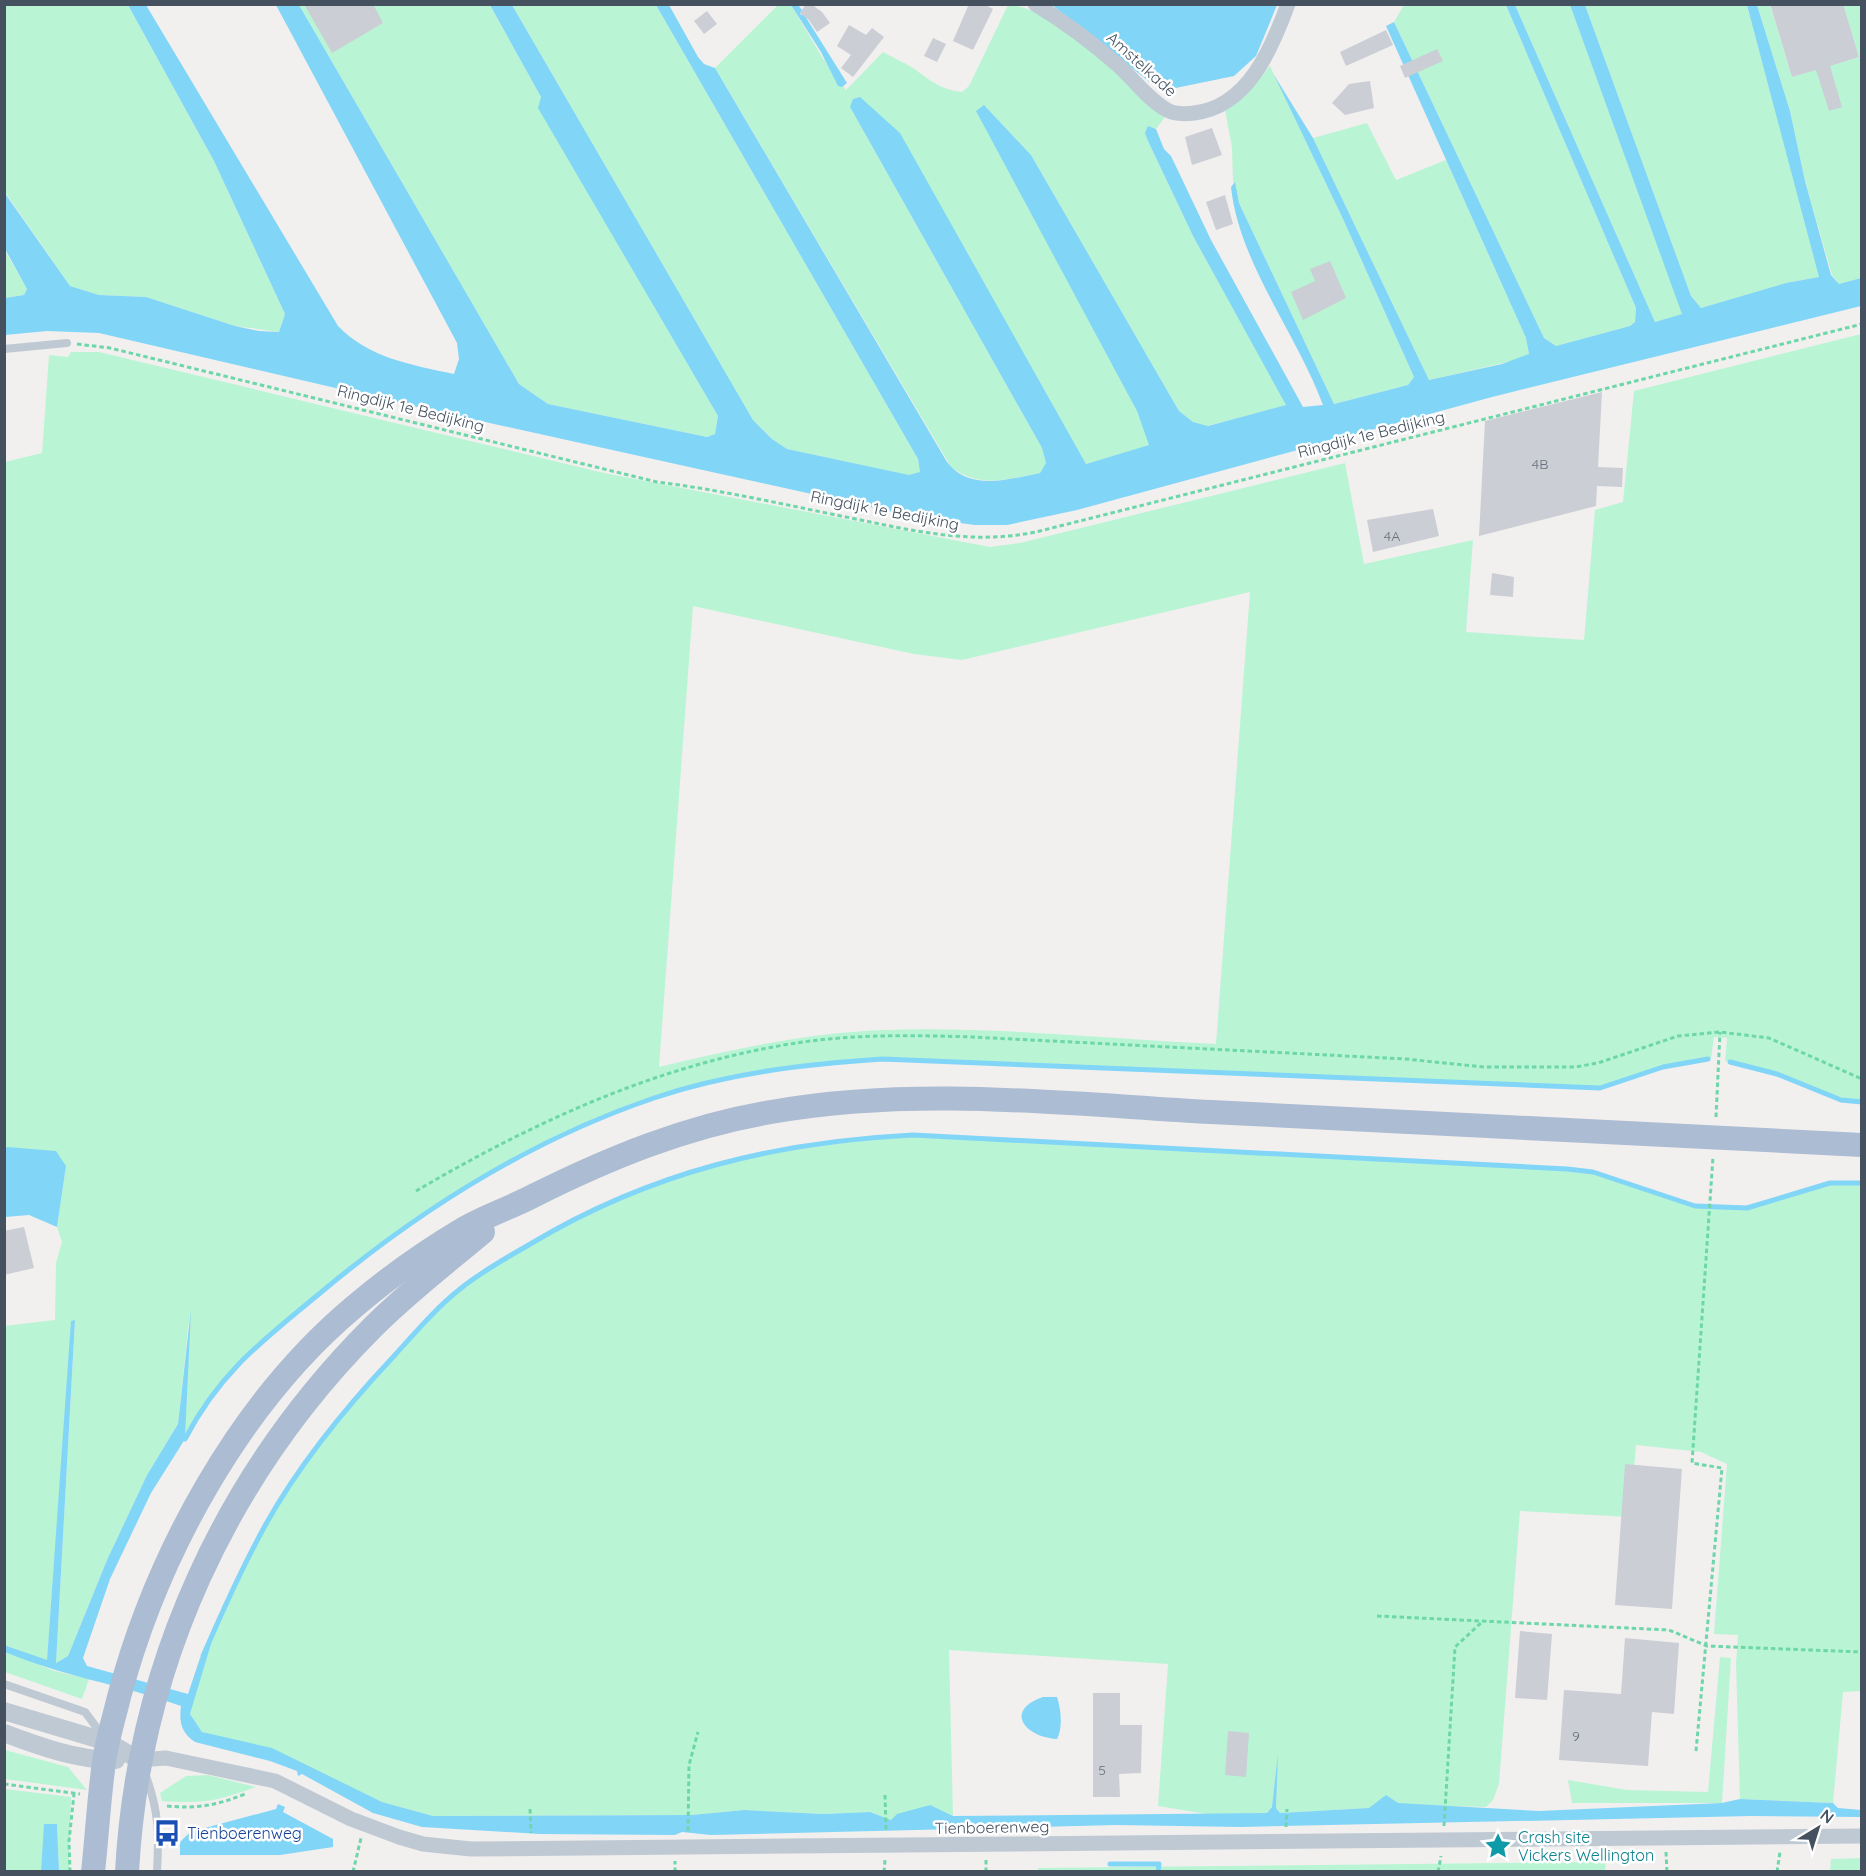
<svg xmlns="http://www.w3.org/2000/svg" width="1866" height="1876" viewBox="0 0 1866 1876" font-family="Quicksand,sans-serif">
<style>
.green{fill:#b9f5d4;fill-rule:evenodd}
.water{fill:#81d5f7}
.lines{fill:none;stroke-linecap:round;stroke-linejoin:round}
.stream{stroke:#81d5f7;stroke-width:5}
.building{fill:#cbced5}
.path{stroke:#6dd7aa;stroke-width:3;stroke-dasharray:4.5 3;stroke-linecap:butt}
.service{stroke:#bec9d3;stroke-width:8}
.minor{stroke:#bec9d3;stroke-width:15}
.tertiary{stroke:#bec9d3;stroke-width:18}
.primary{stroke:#acbcd2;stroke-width:24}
.labels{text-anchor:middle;stroke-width:5;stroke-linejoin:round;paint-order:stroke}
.number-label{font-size:14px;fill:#66707c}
.street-label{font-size:16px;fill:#45515f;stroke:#fff}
.transit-label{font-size:16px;fill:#164399;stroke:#fff;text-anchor:start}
.culture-label{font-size:16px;fill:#0d838f;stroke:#fff;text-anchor:start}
</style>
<rect width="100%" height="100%" fill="#f2efef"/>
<!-- green -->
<g class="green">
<polygon points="4,5 128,5 214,161 285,314 279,332 235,326 146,297 99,295 70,286 5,192"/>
<polygon points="299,5 490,5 541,97 539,108 718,416 715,434 707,437 548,404 519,384"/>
<polygon points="512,5 656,5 918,459 920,472 911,476 787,449 772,439 753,420"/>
<path d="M778 5H791L822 57 846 90 883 52C893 58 906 63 916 70 932 82 942 90 962 92L969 86 1008 5C1051 4 1133 88 1165 117L1156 129 1148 126V141L1193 236 1287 405 1207 426 1193 422 1179 411 1031 155 984 105 1137 411 1150 445 1086 464 1005 321 850 107 1042 448 1046 463 1040 473C1009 479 979 489 951 467L715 68Z"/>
<polygon points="1404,5 1506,5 1636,308 1635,322 1630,326 1556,346 1544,338 1394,22"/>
<polygon points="1515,5 1570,5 1683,314 1655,322"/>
<polygon points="1585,5 1747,5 1820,277 1786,283 1701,308 1691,296"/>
<polygon points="1757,5 1770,5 1792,77 1859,57 1843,5 1861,5 1861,278 1839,284 1832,275 1805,181 1790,111"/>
<polygon points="1270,66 1343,219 1414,377 1408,385 1334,404 1239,203 1233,181 1232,148 1225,109 1253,87"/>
<polygon points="1367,123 1396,180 1446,160 1526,338 1529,354 1525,358 1429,380 1313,138"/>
<polygon points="4,249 27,289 24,295 5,298"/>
<path d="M1861 334V1102L1841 1100 1777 1074 1725 1061 1727 1038 1714 1037 1711 1059 1663 1067 1600 1088 882 1059C806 1064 727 1073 654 1098 532 1139 421 1209 322 1291 265 1339 221 1371 185 1439L190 1311 178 1424 147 1475 107 1560 68 1656 56 1663 75 1321H72L47 1661 5 1645 4 1326 55 1320 56 1263 62 1242 57 1227 66 1166 7 1147 5 1150V462L42 453 49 355 68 357 71 352H99L604 473 990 547 1020 543 1345 463 1364 564 1473 540 1466 632 1584 640 1595 510 1623 502 1634 391ZM1250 592 1216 1044C1105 1039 993 1026 883 1030 806 1033 733 1049 659 1067L693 606 914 654 962 660Z"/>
<path d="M913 1135 1567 1169 1593 1172 1695 1206 1747 1208 1830 1183H1861L1862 1691 1843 1692 1833 1803 1740 1799 1736 1664 1738 1635 1714 1634 1727 1464 1701 1452 1636 1445 1630 1517 1520 1511 1499 1784 1493 1800 1486 1807 1377 1804 1370 1808 1280 1813 1276 1808 1277 1765 1272 1807 1267 1813 1213 1815 1158 1806 1168 1664 949 1650 953 1816 929 1805 891 1820 870 1812 823 1814 744 1810 693 1815 433 1816 382 1802 202 1732 190 1714C194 1695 197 1674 203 1655 226 1593 260 1533 296 1478 327 1432 362 1390 400 1350 419 1329 438 1307 460 1289 481 1271 507 1257 531 1243 651 1173 775 1141 913 1135Z"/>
<polygon points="4,1651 55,1671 89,1679 82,1699 5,1672"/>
<polygon points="1720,1657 1731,1658 1722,1803 1572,1803 1568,1780 1627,1790 1708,1792"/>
<polygon points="5,1750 68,1767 87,1790 5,1779"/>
<path d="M208 1775 256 1787C216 1801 205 1804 162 1801L160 1793 186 1776Z"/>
<polygon points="5,1789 71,1797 69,1871 59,1871 57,1824 45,1824 41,1871 5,1872"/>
<polygon points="1861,1858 1861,1871 1830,1871 1831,1859"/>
<polygon points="1606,1862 1605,1872 1038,1871 1038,1868"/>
</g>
<!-- water -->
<g class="water">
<path d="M128 5H146L338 326C369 358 412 365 454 374L459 359 457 343 276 5H299L519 384 548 404 707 437 715 434 718 416 538 108 541 97 490 5H512L753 420 772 439 787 449 909 475 920 472 918 459 656 5H669L698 57 704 64 715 68 947 462C970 492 1009 479 1040 473L1046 463 1042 448 850 107 853 99 860 97 900 133 1086 464 1149 445 1137 411 976 111 984 105 1031 155 1179 411 1193 422 1208 426 1286 405 1193 236 1148 141 1145 133 1148 126 1156 129 1164 149 1171 156 1211 240 1303 407 1323 405C1297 334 1239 263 1231 187L1235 182 1239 203 1334 404 1408 385 1414 377 1343 219 1274 75 1313 138 1429 380 1502 364 1529 354 1526 338 1386 26 1394 22 1544 338 1556 346 1630 326 1635 322 1636 308 1506 5H1515L1655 322 1682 314 1570 5H1585L1691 296 1701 308 1786 283 1819 277 1747 5H1757L1790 111 1805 181 1831 275 1839 284 1861 278V306L1492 397 1077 510 1007 525H975L916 517 417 407 99 333 47 331 5 335V298L24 295 27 289 5 249 4 192 70 286 99 295 146 297 235 326 259 331 279 332 285 314 214 161Z"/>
<polygon points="791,5 798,5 802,10 800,14 805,16 847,83 842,87 838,86 821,52"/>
<polygon points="1052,5 1277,5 1256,56 1234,76 1161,91"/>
<polygon points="7,1147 56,1151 66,1166 57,1227 29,1215 5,1217 4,1150"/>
<path d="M191 1309 185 1439 151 1493 110 1579 83 1658 87 1666 188 1694 200 1658 211 1644 190 1714 202 1732 272 1748 382 1802 433 1816 692 1815 744 1810 823 1814 870 1812 891 1820 897 1814 930 1805 953 1816 1267 1813 1272 1807 1278 1753 1276 1808 1280 1813 1369 1808 1386 1795 1398 1803 1539 1811 1722 1803 1740 1799 1833 1803 1838 1808 1861 1810V1817L1751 1816 1241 1827 1117 1825 711 1835 682 1832 675 1835 540 1834 422 1827 373 1813 302 1774 298 1776 297 1771 270 1761 195 1742C181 1733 179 1722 181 1706 123 1685 61 1676 5 1652L4 1645 47 1660 71 1321 75 1320 56 1663 68 1656 107 1560 147 1475 178 1424Z"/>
<path d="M1043 1697H1057C1061 1709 1063 1728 1057 1739 1024 1737 1004 1710 1043 1697Z"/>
<polygon points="278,1804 285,1807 283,1812 333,1839 333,1847 280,1855 180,1855 180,1842 190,1832 276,1809"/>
<polygon points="44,1824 57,1824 59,1871 41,1871"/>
</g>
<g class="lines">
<!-- stream -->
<g class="stream">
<polyline points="1730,1062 1777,1074 1841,1100 1862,1102"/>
<path d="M185 1439C220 1372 262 1341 319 1294 419 1210 530 1140 654 1098 727 1073 806 1064 882 1059L1600 1088 1663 1067 1708 1059"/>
<path d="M203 1656C222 1612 242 1567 266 1524 300 1463 346 1407 394 1356 415 1333 436 1308 460 1289 482 1271 508 1257 532 1243 651 1172 775 1142 913 1135L1567 1169 1593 1172 1695 1206 1747 1208 1830 1183H1862"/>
<polyline points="1110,1864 1159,1864 1158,1872"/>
</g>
</g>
<!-- building -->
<g class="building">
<polygon points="304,4 373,4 383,23 332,53"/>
<polygon points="806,4 811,4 822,12 830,23 817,32 809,20 800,13"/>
<polygon points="969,4 983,4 993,9 973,50 953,41"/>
<polygon points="1770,4 1843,4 1859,57 1830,66 1842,107 1829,111 1816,70 1792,77"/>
<polygon points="707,11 717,24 704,34 694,21"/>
<polygon points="849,25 866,35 872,28 884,37 853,77 841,68 851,55 837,46"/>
<polygon points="1386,30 1393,45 1346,66 1340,52"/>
<polygon points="933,38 946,44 937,62 924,56"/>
<polygon points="1437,49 1443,61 1405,78 1400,66"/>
<polygon points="1370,81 1374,108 1345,115 1332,103 1349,84"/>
<polygon points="1212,128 1222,155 1192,165 1185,137"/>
<polygon points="1225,195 1233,224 1216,230 1206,202"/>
<polygon points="1330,261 1346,298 1303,320 1291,292 1315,281 1310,269"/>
<polygon points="1602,392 1598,467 1623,468 1622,487 1597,486 1596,506 1479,536 1485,421"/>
<polygon points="1433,509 1439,536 1373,552 1367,520"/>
<polygon points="1492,573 1514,577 1513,597 1490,595"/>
<polygon points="24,1227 34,1268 4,1275 4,1231"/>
<polygon points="1625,1464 1682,1469 1672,1609 1615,1605"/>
<polygon points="1520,1631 1552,1634 1547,1700 1515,1698"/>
<polygon points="1625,1638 1679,1643 1674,1714 1652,1712 1648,1766 1559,1760 1564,1690 1621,1694"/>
<polygon points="1093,1693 1120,1693 1120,1725 1142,1725 1141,1773 1119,1774 1120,1797 1093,1797"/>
<polygon points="1228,1731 1249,1733 1246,1777 1225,1775"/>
</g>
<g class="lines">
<!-- path -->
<g class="path">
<path d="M77 344 110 348 657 482C722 490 786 505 851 518 914 531 972 545 1036 532L1862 324"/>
<polyline points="1716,1117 1720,1032"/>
<path d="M416 1191C534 1122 655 1066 790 1044 850 1034 911 1035 972 1037L1406 1059 1484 1067H1575L1598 1063 1678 1036 1720 1032 1769 1038 1862 1079"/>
<polyline points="1377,1616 1669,1630 1707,1646 1862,1652"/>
<polyline points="1696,1751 1722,1468 1692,1463 1713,1157"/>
<polyline points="4,1784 80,1794"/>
<polyline points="885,1795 886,1830"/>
<path d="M167 1806C198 1809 219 1805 247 1793"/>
<polyline points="530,1809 531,1833"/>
<polyline points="1444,1826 1455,1647 1483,1621"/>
<polyline points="1286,1827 1287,1809"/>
<polyline points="688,1831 689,1765 698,1732"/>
<polyline points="1666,1852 1667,1872"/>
<polyline points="70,1872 69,1841 74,1794"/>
<polyline points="353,1872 361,1838"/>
<polyline points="675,1872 675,1861"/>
<polyline points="884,1872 885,1860"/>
<polyline points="986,1872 986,1858"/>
<polyline points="1438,1872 1441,1856"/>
<polyline points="1777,1872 1780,1852"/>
</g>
<!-- service -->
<g class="service">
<polyline points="4,349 67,343"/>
<polyline points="4,1684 85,1712 103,1736"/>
<path d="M146 1776C159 1812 159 1834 157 1872"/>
</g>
<!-- minor -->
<g class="minor">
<path d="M1035 4C1065 22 1093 43 1120 67 1135 81 1149 100 1167 110 1174 114 1186 114 1194 113 1248 107 1272 48 1288 4"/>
<polyline points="139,1760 166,1758 275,1781 351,1819 399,1837 423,1844 471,1849 1862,1836"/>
</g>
<!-- tertiary -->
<g class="tertiary">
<polyline points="4,1711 108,1742 139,1760"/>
<path d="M4 1733C38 1746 80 1761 116 1760"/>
</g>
<!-- primary -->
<g class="primary">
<path d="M93 1872C97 1835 99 1798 104 1762 107 1740 114 1718 119 1697 157 1554 240 1402 355 1306 388 1278 426 1251 463 1229 485 1216 510 1208 533 1196 609 1158 687 1126 771 1112 916 1086 1065 1104 1211 1112 1428 1123 1645 1134 1862 1145"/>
<path d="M127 1872C138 1665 227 1473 373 1327 407 1293 446 1263 483 1232"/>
</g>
</g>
<!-- icons -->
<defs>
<symbol id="bus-bare" viewBox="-9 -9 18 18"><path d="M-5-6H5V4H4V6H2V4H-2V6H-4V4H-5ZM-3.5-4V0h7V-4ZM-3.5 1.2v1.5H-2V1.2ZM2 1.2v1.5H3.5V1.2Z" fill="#1a4fb4" stroke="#fff" stroke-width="2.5" paint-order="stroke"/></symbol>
<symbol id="sight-bare" viewBox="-9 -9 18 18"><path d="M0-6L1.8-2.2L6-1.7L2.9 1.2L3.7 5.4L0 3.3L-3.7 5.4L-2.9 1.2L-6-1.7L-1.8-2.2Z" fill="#0f9aa8" stroke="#fff" stroke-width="2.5" paint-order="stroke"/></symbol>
</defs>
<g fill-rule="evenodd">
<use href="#bus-bare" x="148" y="1814" width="38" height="38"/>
<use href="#sight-bare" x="1479" y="1827" width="38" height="38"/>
</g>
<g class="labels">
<!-- number labels -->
<g class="number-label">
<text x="1540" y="469">4B</text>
<text x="1392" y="541">4A</text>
<text x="1576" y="1741">9</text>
<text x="1102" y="1775">5</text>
</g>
<!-- street labels -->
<g class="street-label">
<text transform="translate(1142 64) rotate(42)" y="6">Amstelkade</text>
<text transform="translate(411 408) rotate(14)" y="6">Ringdijk 1e Bedijking</text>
<text transform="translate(1371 434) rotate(-14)" y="6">Ringdijk 1e Bedijking</text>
<text transform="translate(885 510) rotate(11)" y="6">Ringdijk 1e Bedijking</text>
<text transform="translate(992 1827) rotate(-1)" y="6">Tienboerenweg</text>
</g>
<!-- transit labels -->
<g class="transit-label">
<text x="187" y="1839">Tienboerenweg</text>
</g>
<!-- culture labels -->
<g class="culture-label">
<text x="1518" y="1843">Crash site<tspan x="1518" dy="18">Vickers Wellington</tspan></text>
</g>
</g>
<!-- border -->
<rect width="1866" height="1876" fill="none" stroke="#45515f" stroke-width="12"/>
<!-- north arrow -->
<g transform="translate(1818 1828) rotate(38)" stroke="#ffffff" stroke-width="4.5" paint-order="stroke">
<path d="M0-4.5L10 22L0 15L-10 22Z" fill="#45515f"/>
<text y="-9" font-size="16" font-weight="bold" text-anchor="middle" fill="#45515f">N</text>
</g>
</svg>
